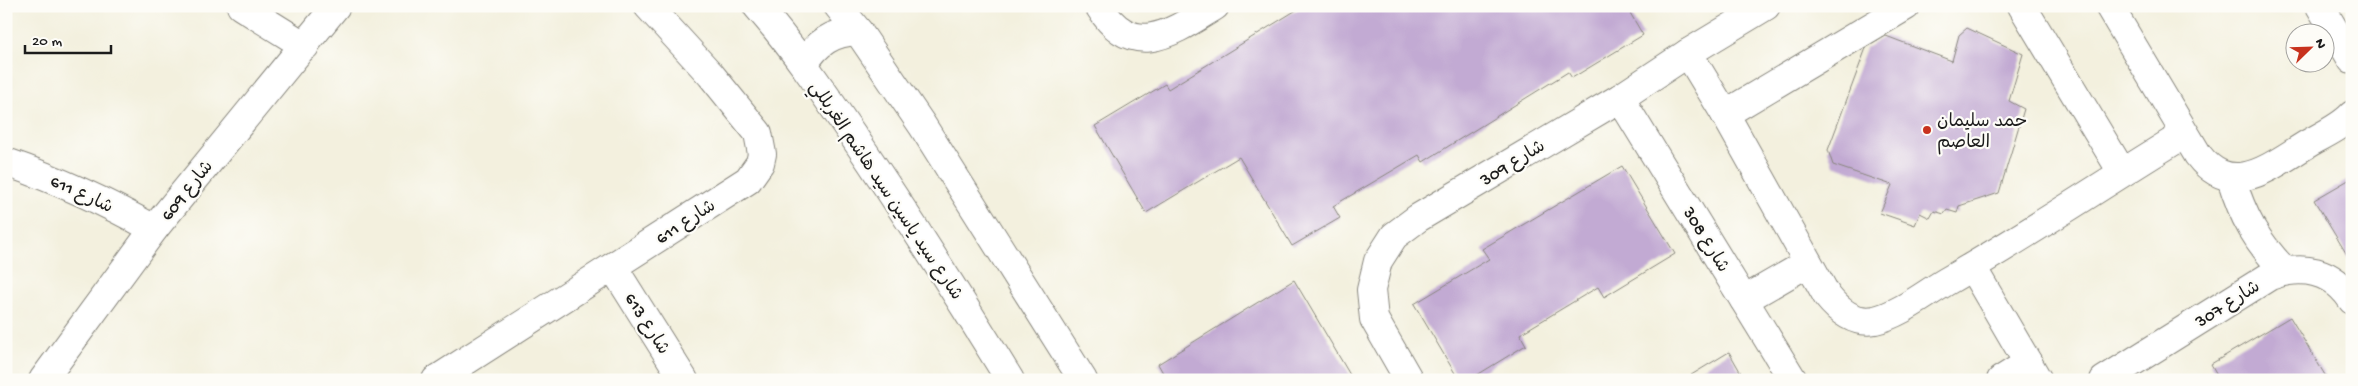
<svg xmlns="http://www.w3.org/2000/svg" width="2358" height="386" viewBox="0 0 2358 386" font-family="'Gochi Hand','Playpen Sans Arabic',sans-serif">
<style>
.building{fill:#c2aad3}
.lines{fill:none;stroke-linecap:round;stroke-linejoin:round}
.minor-casing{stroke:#88867d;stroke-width:30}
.minor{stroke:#fff;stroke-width:28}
.poi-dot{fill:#c8321e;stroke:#fdfcf7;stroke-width:2}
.labels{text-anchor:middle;stroke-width:4.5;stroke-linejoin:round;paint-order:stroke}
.poi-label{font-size:18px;fill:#1c1c1c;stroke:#fdfcf7;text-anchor:start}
.street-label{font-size:18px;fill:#1c1c1c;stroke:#fdfcf7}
</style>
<rect width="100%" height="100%" fill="#fdfcf7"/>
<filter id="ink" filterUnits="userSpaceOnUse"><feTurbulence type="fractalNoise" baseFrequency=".02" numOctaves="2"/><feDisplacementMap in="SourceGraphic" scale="10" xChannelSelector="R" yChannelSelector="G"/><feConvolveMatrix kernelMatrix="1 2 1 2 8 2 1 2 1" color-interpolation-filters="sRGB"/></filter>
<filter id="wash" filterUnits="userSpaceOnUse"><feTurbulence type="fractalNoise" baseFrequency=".0096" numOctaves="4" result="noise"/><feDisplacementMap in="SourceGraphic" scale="20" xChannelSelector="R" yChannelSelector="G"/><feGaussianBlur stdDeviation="1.12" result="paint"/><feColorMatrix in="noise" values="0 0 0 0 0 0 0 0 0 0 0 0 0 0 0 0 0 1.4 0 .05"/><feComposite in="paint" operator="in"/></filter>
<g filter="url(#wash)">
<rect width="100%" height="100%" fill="#f3f0de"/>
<g id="blocks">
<!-- building -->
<g class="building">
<polygon points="1303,6 1626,6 1643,35 1572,78 1568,72 1423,162 1419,155 1333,206 1340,218 1292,246 1239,157 1146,213 1095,126 1165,84 1168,89"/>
<polygon points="1967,28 2023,54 2009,101 2024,109 1999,193 1959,206 1957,213 1947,210 1944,214 1934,211 1930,218 1920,213 1915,225 1880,213 1892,185 1833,165 1828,150 1866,48 1886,36 1952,61 1959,35"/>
<polygon points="1622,166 1675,254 1604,297 1598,287 1520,334 1526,345 1469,380 1459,380 1414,304 1489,259 1482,249"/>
<polygon points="2352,178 2352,263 2314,200"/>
<polygon points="1294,280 1353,380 1167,380 1158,364"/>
<polygon points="2290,317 2328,380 2220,380 2211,364"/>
<polygon points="1729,352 1745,380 1683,380"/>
</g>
</g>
</g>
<g filter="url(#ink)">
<use href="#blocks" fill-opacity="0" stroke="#88867d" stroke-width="1"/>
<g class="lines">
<defs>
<g id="minor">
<polyline points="241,6 305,46"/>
<path d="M757 6C792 46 822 90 852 134 907 215 959 297 1010 380"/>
<polyline points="838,6 858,31 922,125 1083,380"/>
<path d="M1099 6C1133 62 1173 32 1215 6"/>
<polyline points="2022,6 2122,172"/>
<path d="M2109 6 2198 155C2233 201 2273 164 2309 143 2323 135 2341 127 2352 115"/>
<polyline points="2320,6 2352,60"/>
<path d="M1688 53 1725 114 1827 296C1839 311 1854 324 1875 320 1901 314 1926 293 1949 280 2029 234 2106 182 2185 134"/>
<path d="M804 64C817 43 832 32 858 31"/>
<polyline points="1620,98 1793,380"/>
<polyline points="1725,114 1906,6"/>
<path d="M6 162C58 180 106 202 154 229"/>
<path d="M2231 178C2243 217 2256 241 2285 271"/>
<polyline points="613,267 684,380"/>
<polyline points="1972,267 2038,380"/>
<polyline points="1744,300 1808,263"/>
<polyline points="43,380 154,229 336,6"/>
<polyline points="436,380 748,180 760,163 762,154 758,133 711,75 648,6"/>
<polyline points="1409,380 1374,319 1371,290 1378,261 1394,236 1418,218 1620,98 1688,53 1766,6"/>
<polyline points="2001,380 2028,363"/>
<path d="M2104 380 2270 276C2303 264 2332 270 2352 300"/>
</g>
</defs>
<!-- minor casing -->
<use href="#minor" class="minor-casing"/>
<!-- minor -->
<use href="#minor" class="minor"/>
</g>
</g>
<!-- markers -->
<circle class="poi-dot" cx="1927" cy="130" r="5"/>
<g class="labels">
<!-- poi labels -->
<g class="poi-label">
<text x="1937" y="126">حمد سليمان<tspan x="1937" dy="21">العاصم</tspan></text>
</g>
<!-- street labels -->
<g class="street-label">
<text transform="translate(1512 162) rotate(-31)" y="6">شارع 309</text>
<text transform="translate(186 190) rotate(-51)" y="6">شارع 609</text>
<text transform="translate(887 190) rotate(56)" y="6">شارع سيد ياسين سيد هاشم الغربللي</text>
<text transform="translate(82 193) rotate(25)" y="6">شارع 611</text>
<text transform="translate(685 221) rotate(-33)" y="6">شارع 611</text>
<text transform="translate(1707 239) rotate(59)" y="6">شارع 308</text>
<text transform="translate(2227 303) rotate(-32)" y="6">شارع 307</text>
<text transform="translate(648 323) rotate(58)" y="6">شارع 613</text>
</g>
</g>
<!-- margin -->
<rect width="2358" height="386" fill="none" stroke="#fdfcf7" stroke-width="25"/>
<!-- north arrow -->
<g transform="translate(2310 48) rotate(67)"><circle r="24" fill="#fdfcf7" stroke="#a3a29f"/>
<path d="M0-4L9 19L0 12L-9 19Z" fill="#c8321e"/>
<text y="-8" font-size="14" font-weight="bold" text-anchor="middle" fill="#1c1c1c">N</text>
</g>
<!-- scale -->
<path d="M25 45v8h86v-8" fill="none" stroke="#1c1c1c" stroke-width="2.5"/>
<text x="32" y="45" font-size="15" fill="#1c1c1c" stroke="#fdfcf7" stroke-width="4" paint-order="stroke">20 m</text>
</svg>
